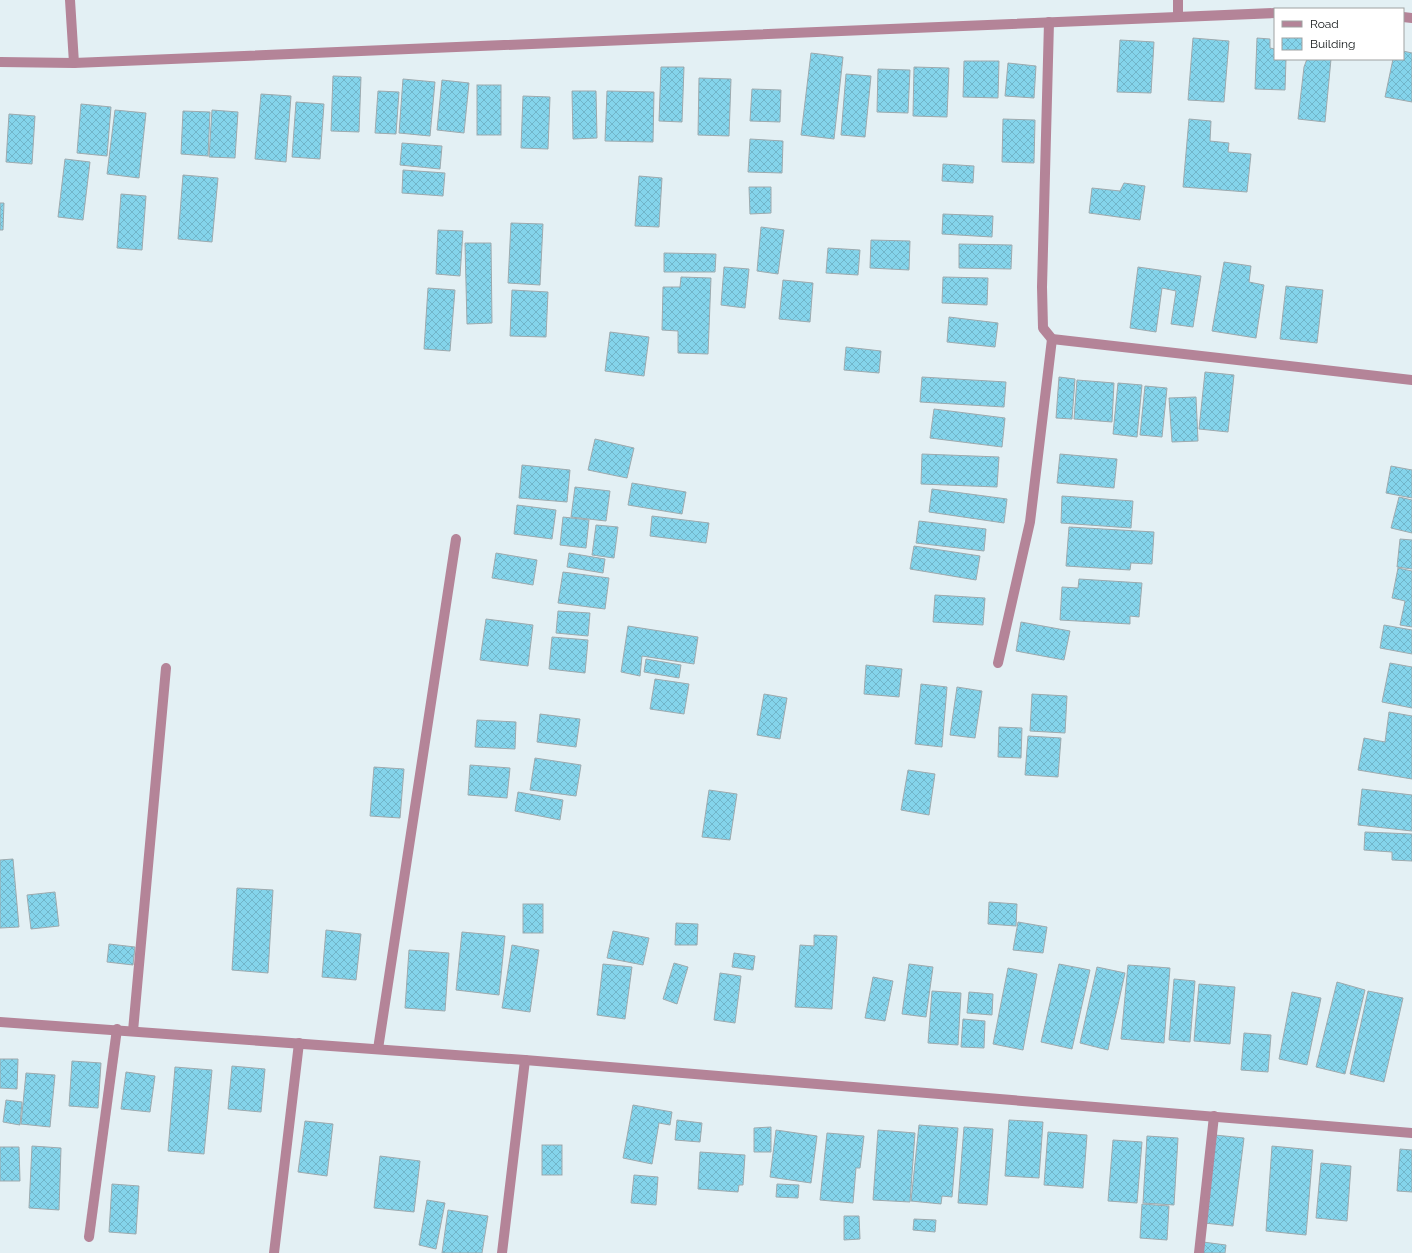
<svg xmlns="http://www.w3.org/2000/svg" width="1412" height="1253" viewBox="0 0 1412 1253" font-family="Raleway,sans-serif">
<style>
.building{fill:url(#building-cross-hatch);stroke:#9eaaae}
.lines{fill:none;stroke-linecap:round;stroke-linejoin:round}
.minor{stroke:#b48498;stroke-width:10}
</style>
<defs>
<pattern id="building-cross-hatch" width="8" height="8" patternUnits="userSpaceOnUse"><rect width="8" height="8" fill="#84d4eb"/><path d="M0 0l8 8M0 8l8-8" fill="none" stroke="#71b5c9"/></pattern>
</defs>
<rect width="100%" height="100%" fill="#e3f0f4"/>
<!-- building -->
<g class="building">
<polygon points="1193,38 1229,41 1224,102 1188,100"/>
<polygon points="1257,38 1270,39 1270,48 1275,49 1275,59 1286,59 1285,90 1255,89"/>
<polygon points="1120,40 1154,42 1151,93 1117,92"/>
<polygon points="1403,51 1412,53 1412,102 1385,97 1393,59 1403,59"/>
<polygon points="811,53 843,57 834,139 801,135"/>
<polygon points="1307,59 1331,59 1325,122 1298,119 1304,67"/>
<polygon points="964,61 999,61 998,98 963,97"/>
<polygon points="1008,63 1036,66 1034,98 1005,96"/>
<polygon points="661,67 684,67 682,122 659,121"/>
<polygon points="914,67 949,68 947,117 913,116"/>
<polygon points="878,69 910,70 908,113 877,112"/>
<polygon points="846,74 871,76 865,137 841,135"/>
<polygon points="333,76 361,77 359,132 331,131"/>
<polygon points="699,78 731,79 729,136 698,135"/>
<polygon points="403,79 435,82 430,136 399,133"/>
<polygon points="442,80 469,83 464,133 437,130"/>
<rect x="477" y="85" width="24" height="50"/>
<polygon points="752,89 781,90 780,122 750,121"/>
<polygon points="378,91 399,92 396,134 375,133"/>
<polygon points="572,91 596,91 597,138 573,139"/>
<polygon points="607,91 654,92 653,142 605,141"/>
<polygon points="261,94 291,96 286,162 255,159"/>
<polygon points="523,96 550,97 548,149 521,148"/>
<polygon points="296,102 324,104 320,159 292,157"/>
<polygon points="81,104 111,107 107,156 77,153"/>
<polygon points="115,110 146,113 139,178 107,174"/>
<polygon points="212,110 238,112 235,158 209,157"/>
<polygon points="183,111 210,112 208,156 181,154"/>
<polygon points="9,114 35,116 32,164 6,162"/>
<polygon points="1003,119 1035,120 1034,163 1002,162"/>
<polygon points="1189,119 1211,121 1210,141 1229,143 1228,152 1251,154 1247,192 1183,187"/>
<polygon points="750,139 783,141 782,173 748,172"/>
<polygon points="402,143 442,146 440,169 400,165"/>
<polygon points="65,159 90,162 83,220 58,217"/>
<polygon points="943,164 974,166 973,183 942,181"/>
<polygon points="403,170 445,173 443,196 402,193"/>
<polygon points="183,175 218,178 212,242 178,239"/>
<polygon points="639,176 662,178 659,227 635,226"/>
<polygon points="1124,183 1145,186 1140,220 1089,213 1092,188 1120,191"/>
<polygon points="749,187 771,187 771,213 750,214"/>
<polygon points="121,194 146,196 142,250 117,248"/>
<polygon points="0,203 4,203 3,230 0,230"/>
<polygon points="943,214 993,216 992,237 942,234"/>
<polygon points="511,223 543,224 540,285 508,283"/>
<polygon points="761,227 784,230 778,274 757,271"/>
<polygon points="438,230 463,231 460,276 436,274"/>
<polygon points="871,240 910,241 909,270 870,268"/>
<polygon points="465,243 491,243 492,323 467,324"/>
<polygon points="959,244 1012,245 1011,269 959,268"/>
<polygon points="828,248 860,250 858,275 826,273"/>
<polygon points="664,253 716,254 715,272 664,272"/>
<polygon points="1224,262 1251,266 1249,282 1264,285 1256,338 1212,331"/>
<polygon points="724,267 749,269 745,308 721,305"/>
<polygon points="1138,267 1201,276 1193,327 1171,324 1176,291 1162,288 1156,332 1130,328"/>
<polygon points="681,277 711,278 708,354 678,353 678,331 662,330 663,287 680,287"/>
<polygon points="943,277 988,278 987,305 942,303"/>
<polygon points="783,280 813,283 810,322 779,319"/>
<polygon points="1286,286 1323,290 1317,343 1280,339"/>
<polygon points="428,288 455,290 450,351 424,349"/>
<polygon points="512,290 548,292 546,337 510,336"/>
<polygon points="949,317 998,323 995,347 947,342"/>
<polygon points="610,332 649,337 644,376 605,371"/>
<polygon points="846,347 881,351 879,373 844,370"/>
<polygon points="1205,372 1234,375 1228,432 1199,429"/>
<polygon points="922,377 1006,382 1004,407 920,402"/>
<polygon points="1059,377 1075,379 1072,419 1056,418"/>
<polygon points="1077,380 1114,383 1112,422 1074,419"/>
<polygon points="1118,383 1142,385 1137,437 1113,434"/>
<polygon points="1145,386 1167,388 1162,437 1140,435"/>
<polygon points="1196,397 1198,441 1172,442 1169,398"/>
<polygon points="934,409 1005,418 1002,447 930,438"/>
<polygon points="595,439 634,448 627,478 588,470"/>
<polygon points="922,454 999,457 997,487 921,484"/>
<polygon points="1060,454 1117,459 1114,488 1057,483"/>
<polygon points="522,465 570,470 567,502 519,498"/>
<polygon points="1391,466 1412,470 1412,498 1386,493"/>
<polygon points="632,483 686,492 682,514 628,505"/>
<polygon points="575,487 610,491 606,521 571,517"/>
<polygon points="932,489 1007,499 1004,523 929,512"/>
<polygon points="1062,496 1133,501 1131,528 1061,523"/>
<polygon points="1399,497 1412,500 1412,533 1391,528"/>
<polygon points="517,505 556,510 552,539 514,534"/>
<polygon points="652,516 709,523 706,543 650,536"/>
<polygon points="563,517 589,520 586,548 560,545"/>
<polygon points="919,521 986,529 984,551 916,543"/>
<polygon points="596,525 618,527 614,558 592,555"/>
<polygon points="1069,527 1154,532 1152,564 1131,563 1130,570 1066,566"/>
<polygon points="1400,539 1412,540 1412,569 1397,567"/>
<polygon points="914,546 980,556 976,580 910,569"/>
<polygon points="496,553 537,560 533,585 492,578"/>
<polygon points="569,553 605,559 603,573 567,567"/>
<polygon points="1398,568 1412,571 1412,627 1400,625 1405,601 1392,598"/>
<polygon points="563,572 609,578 605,609 558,603"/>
<polygon points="1079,579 1142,583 1139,617 1130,616 1130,624 1060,620 1062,587 1078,588"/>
<polygon points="935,595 985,598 983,625 933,622"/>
<polygon points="558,611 590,613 588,636 556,633"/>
<polygon points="486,619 533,625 528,666 480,660"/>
<polygon points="1021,622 1070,631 1064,660 1016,651"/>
<polygon points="1384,625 1412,630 1412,654 1380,648"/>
<polygon points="628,626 698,637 694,664 642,656 640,676 621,672"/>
<polygon points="552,637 588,640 585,673 549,669"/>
<polygon points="646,659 681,665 679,678 644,672"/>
<polygon points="1390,663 1412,667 1412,708 1382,702"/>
<polygon points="866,665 902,669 899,697 864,694"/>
<polygon points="655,679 689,684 684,714 650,709"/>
<polygon points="921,684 947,687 942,747 915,744"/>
<polygon points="957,687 982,691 975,738 950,735"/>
<polygon points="764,694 787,698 780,739 757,735"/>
<polygon points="1032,694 1067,696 1065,733 1030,731"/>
<polygon points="1389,712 1412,716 1412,779 1358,770 1364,738 1385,742"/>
<polygon points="540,714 580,719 576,747 537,742"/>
<polygon points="477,720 516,722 515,749 475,747"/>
<polygon points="999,727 1022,728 1021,758 998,757"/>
<polygon points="1028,736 1061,738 1058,777 1025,775"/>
<polygon points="535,758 581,765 576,796 530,790"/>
<polygon points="470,765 510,768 507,798 468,795"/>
<polygon points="374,767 404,769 400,818 370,816"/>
<polygon points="908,770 935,774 929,815 901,810"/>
<polygon points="1362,789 1412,795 1412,831 1358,825"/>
<polygon points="709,790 737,794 730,840 702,837"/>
<polygon points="518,792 563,800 560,820 515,811"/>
<polygon points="1365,832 1412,834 1412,861 1392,860 1392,852 1364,850"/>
<polygon points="13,859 19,927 0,928 0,860"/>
<polygon points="237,888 273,890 268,973 232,970"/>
<polygon points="55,892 59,926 31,929 27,895"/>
<polygon points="989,902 1017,904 1016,926 988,924"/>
<rect x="523" y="904" width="20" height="29"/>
<polygon points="1018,922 1047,927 1043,953 1013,950"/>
<polygon points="676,923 698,924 697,945 675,945"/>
<polygon points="326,930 361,934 356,980 322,977"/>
<polygon points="613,931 649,938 643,965 607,958"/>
<polygon points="462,932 505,936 499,995 456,990"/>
<polygon points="814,935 837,936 832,1009 795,1007 800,945 814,946"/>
<polygon points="109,944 135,947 133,965 107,962"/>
<polygon points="512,945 539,950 530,1012 502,1008"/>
<polygon points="409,950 449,953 445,1011 405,1008"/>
<polygon points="734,953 755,956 753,970 732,967"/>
<polygon points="674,963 688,967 677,1004 663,999"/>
<polygon points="603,964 632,967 625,1019 597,1015"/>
<polygon points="909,964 933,967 926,1017 902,1014"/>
<polygon points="1059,964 1090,970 1072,1049 1041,1042"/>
<polygon points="1128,965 1170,968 1164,1043 1121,1039"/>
<polygon points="1097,967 1125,973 1108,1050 1080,1043"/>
<polygon points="1008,968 1037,974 1023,1050 993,1044"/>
<polygon points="720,973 741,976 735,1023 714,1020"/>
<polygon points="873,977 893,981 885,1021 865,1018"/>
<polygon points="1174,979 1195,981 1190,1042 1169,1040"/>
<polygon points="1337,982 1365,990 1345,1074 1316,1067"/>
<polygon points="1199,984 1235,987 1230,1044 1194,1041"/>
<polygon points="932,991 961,993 958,1045 928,1043"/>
<polygon points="1368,991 1403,998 1384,1082 1350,1074"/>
<polygon points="969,992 993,994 992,1015 967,1013"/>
<polygon points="1292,992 1321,998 1307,1065 1279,1059"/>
<polygon points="963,1019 985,1021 984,1048 961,1047"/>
<polygon points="1244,1033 1271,1035 1268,1072 1241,1070"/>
<polygon points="0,1059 18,1059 17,1089 0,1088"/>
<polygon points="72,1061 101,1063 98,1108 69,1106"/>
<polygon points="232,1066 265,1069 261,1112 228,1109"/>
<polygon points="175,1067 212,1070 204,1154 168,1151"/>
<polygon points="126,1072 155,1076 150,1112 121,1109"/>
<polygon points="26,1073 55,1075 50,1127 21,1124"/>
<polygon points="6,1100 22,1102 20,1125 3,1122"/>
<polygon points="633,1105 672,1112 670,1125 659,1123 652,1164 623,1158"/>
<polygon points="677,1120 702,1123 700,1142 675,1140"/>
<polygon points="1009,1120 1043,1122 1039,1178 1005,1176"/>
<polygon points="305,1121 333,1124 327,1176 298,1172"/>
<polygon points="919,1125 958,1128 952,1197 942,1196 941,1204 911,1201"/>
<polygon points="771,1127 771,1152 754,1152 754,1128"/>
<polygon points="964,1127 993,1129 987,1205 958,1203"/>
<polygon points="776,1130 817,1136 811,1183 770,1177"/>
<polygon points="878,1130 915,1133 910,1202 873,1200"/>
<polygon points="1048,1132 1087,1135 1083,1188 1044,1185"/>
<polygon points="827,1133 864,1136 860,1168 856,1168 853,1203 820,1200"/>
<polygon points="1215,1135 1244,1138 1233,1226 1204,1223"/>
<polygon points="1147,1136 1178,1138 1174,1205 1143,1203"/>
<polygon points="1113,1140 1142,1142 1137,1203 1108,1201"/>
<rect x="542" y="1145" width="20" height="30"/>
<polygon points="32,1146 61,1148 59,1210 29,1208"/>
<polygon points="1272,1146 1313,1150 1306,1235 1266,1231"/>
<polygon points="0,1147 19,1147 20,1181 0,1181"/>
<polygon points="1400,1149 1412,1150 1412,1192 1397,1191"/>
<polygon points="700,1152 745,1155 743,1185 739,1185 738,1192 698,1189"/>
<polygon points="380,1156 420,1161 414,1212 374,1208"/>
<polygon points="1321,1163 1351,1166 1347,1221 1316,1218"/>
<polygon points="634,1175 658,1177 656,1205 631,1203"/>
<polygon points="112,1184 139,1186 136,1234 109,1232"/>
<polygon points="777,1184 799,1185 798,1198 776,1197"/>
<polygon points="427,1200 445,1203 436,1249 419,1245"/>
<polygon points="1142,1204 1169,1206 1167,1240 1140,1238"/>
<polygon points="448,1210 488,1216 482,1253 442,1253"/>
<polygon points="844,1216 859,1216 860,1239 844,1240"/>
<polygon points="914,1219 936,1220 935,1232 913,1230"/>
<polygon points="1203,1242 1226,1245 1225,1253 1201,1253"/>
</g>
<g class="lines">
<!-- minor -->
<g class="minor">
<polyline points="70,0 74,63"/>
<polyline points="1178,17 1178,0"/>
<polyline points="1403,17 1412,18"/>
<polyline points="1049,22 1042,287 1043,328 1052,339 1412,380"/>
<polyline points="0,62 74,63 1275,13"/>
<polyline points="998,663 1030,522 1052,339"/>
<polyline points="0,1022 525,1060 1412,1133"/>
<polyline points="133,1031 166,668"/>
<polyline points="378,1049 456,539"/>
<polyline points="89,1237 117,1029"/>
<polyline points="274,1253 299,1043"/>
<polyline points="502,1253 525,1060"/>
<polyline points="1199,1253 1214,1116"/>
</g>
</g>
<!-- legend -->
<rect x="1274" y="8" width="130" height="52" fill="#ffffff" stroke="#9fa1a1"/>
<rect x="1282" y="21" width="20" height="6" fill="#b48498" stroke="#9fa1a1"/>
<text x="1310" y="28" font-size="12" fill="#0f1315">Road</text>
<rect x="1282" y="38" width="20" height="12" fill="url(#building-cross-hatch)" stroke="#9fa1a1"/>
<text x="1310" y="48" font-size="12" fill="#0f1315">Building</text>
</svg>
